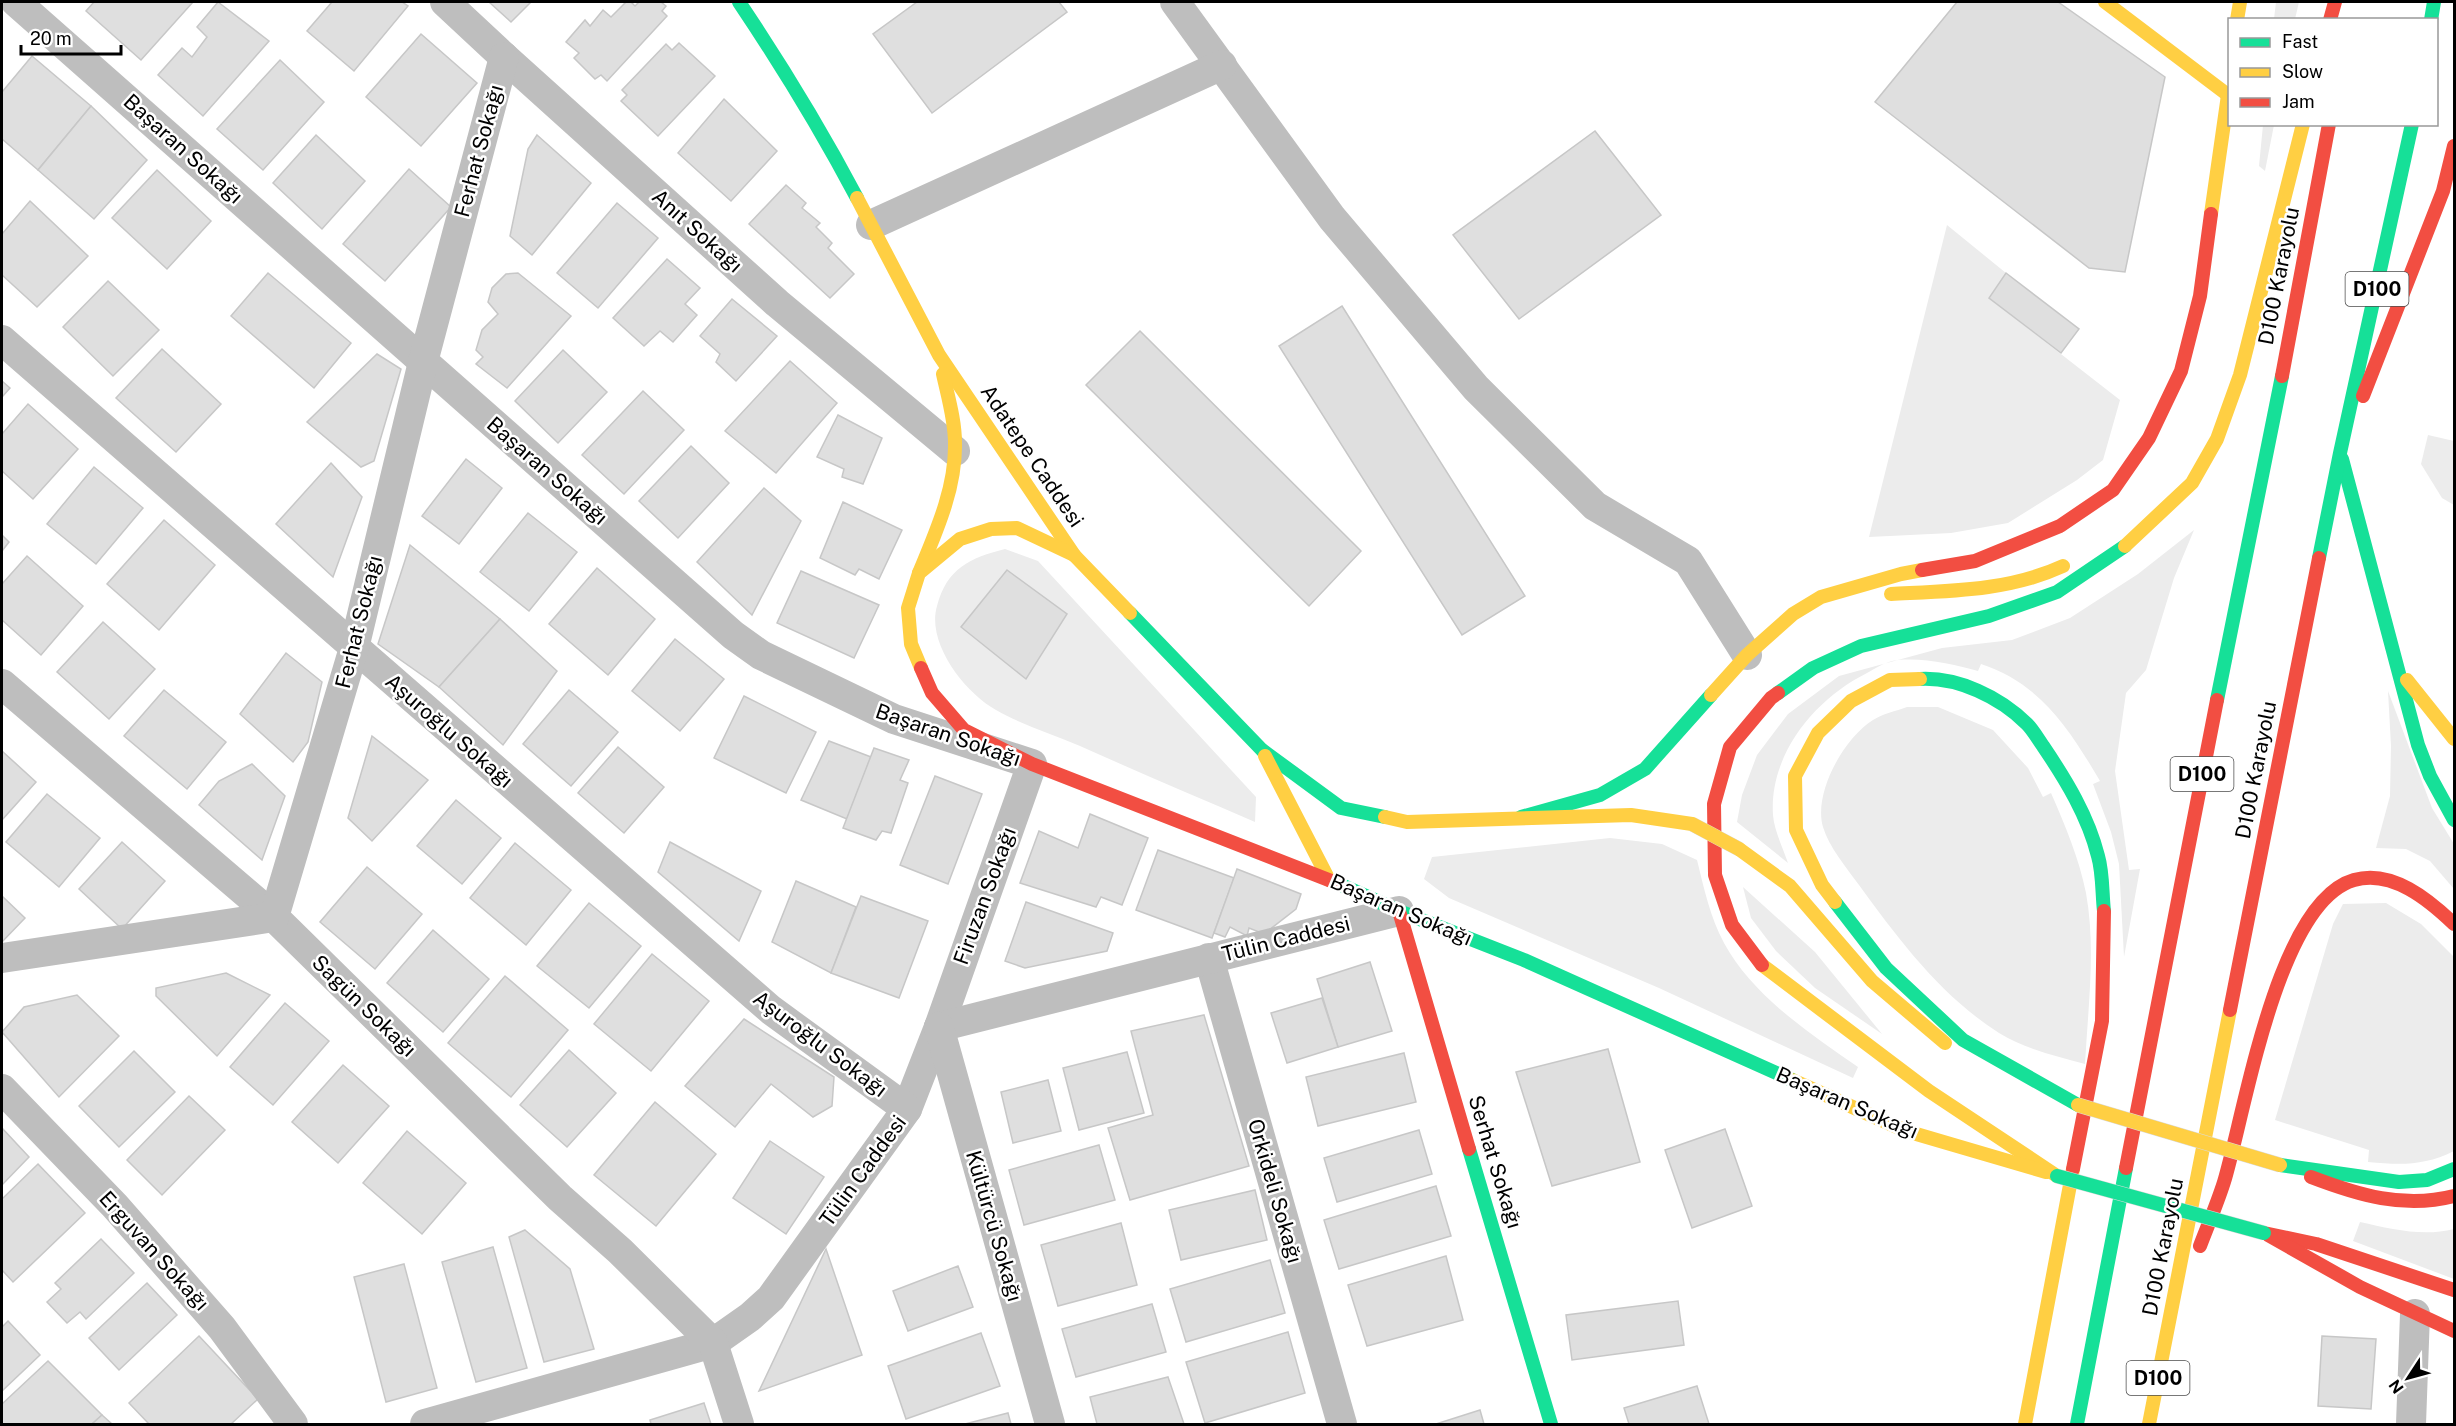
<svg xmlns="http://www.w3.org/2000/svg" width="2456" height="1426" viewBox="0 0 2456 1426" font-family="'Public Sans',sans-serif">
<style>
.green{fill:#ececec}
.building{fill:#dfdfdf;stroke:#c7c7c7;stroke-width:1.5}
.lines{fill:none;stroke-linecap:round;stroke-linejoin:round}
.street{stroke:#bebebe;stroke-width:30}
.fast{stroke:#16e098;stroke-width:14}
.slow{stroke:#ffcf43;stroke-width:14}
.jam{stroke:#f24e42;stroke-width:14}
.fast-bridge-casing{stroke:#dbdbdb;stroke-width:15;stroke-linecap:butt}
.slow-bridge-casing{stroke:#dbdbdb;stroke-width:15;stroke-linecap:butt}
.fast-bridge{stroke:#16e098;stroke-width:14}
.slow-bridge{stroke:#ffcf43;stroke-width:14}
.labels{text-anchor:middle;stroke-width:5;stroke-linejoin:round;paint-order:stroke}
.shield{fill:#fff;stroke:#4c4c4c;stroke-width:1.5}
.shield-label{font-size:20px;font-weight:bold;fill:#000}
.street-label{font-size:21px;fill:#000;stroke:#fff}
</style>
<rect width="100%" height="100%" fill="#fff"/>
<!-- green -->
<g class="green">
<polygon points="2276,2 2299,2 2295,19 2274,19"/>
<polygon points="2263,125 2274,125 2265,171 2259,166"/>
<polygon points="1947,225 2006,273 1989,298 2120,400 2103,460 2077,480 2008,523 1951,533 1869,537"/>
<polygon points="2428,435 2454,441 2454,505 2442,498 2421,464"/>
<path d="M2194 530 2174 578 2146 670 2126 693 2115 771 2129 870 2140 869 2124 957 2119 864 2111 832 2093 784 2100 781C2070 730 2040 683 1981 664L1978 671C1954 664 1917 656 1892 661 1884 663 1874 669 1867 673 1815 699 1769 754 1773 815 1774 830 1783 848 1788 863L1737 822 1742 795 1757 755 1788 714 1839 676 1942 648 2012 640 2070 618 2138 574Z"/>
<path d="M1005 549 1038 561 1256 797 1255 822C1197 797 1138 772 1080 746 1052 734 1022 725 996 710 965 693 926 643 937 606 947 568 970 558 1005 549Z"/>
<polygon points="2388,691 2432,808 2454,844 2454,889 2430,861 2406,849 2376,848 2390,796 2391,746"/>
<path d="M1907 707H1938L1993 730 2028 768 2043 797 2051 793C2065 825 2079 858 2086 893 2096 948 2088 1008 2085 1064 2056 1056 2025 1049 1999 1033 1941 996 1899 940 1859 885 1846 867 1829 847 1823 827 1813 793 1844 738 1873 720 1882 714 1896 711 1907 707Z"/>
<path d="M1610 838 1662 844 1697 860C1704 888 1710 917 1724 943 1753 996 1809 1033 1858 1067L1853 1078 1659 988 1449 898 1424 879 1432 857Z"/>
<polygon points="1743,887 1815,952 1882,1034 1815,988 1776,951 1751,918"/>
<path d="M2386 903 2421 924 2454 957V1151C2424 1166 2401 1165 2368 1162L2369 1150 2275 1120 2333 924 2343 904Z"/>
<path d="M2360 1222C2391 1229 2423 1237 2454 1229V1279L2353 1241Z"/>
</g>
<!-- building -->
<g class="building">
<polygon points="94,2 193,2 141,60 86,11"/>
<polygon points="218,2 269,41 203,116 158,75 182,48 192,57 207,37 197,27"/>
<polygon points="332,2 402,2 408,6 354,71 307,31"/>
<polygon points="489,2 531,2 511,22"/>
<polygon points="626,2 631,2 635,6 639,2 661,2 666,6 662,11 667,16 607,81 601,75 595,79 574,58 579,53 566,42 585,20 590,26 603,10 611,17"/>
<polygon points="917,2 1059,2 1067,12 932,113 873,34"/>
<polygon points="1957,2 2058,2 2165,77 2125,272 2089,268 1875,102"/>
<polygon points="421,34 477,83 421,146 366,97"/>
<polygon points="679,43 715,76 658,136 621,101 627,95 622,90 666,44 672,50"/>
<polygon points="32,56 91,106 38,170 2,139 2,92"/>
<polygon points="280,60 324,102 263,170 217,129"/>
<polygon points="724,99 777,151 731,201 678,153"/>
<polygon points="91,106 147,160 94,219 38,170"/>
<polygon points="1595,131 1661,215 1519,319 1453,235"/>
<polygon points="316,135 365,181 322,229 273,183"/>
<polygon points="537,135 591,183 532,255 510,236 528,149"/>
<polygon points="409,169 451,207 385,281 343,244"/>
<polygon points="157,170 211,221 167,269 112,218"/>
<polygon points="786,185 806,203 802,208 820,223 816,227 832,243 828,248 854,274 830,298 749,224"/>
<polygon points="30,201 88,256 37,307 2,275 2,234"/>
<polygon points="617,203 658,238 598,308 557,273"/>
<polygon points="667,259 700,288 685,304 697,315 673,342 660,331 644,346 613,318"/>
<polygon points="268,273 351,343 314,388 231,316"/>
<polygon points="518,273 571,316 507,388 476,364 483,357 476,350 482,330 498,314 488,302 492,288 506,274"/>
<polygon points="2006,273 2079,329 2061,353 1989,298"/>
<polygon points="108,281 159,330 113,376 63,327"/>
<polygon points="732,299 777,336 736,381 716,362 720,354 700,336"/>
<polygon points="1342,306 1525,596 1462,635 1279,346"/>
<polygon points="1140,331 1361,551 1309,606 1086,385"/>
<polygon points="162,349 221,404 176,452 116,398"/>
<polygon points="563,350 607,392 558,443 515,401"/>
<polygon points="377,354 401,369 374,461 361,467 307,422"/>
<polygon points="790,361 837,403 776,473 725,431"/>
<polygon points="2,381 10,388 2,397"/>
<polygon points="643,391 684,430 624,494 582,455"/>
<polygon points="28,404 78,449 33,499 2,471 2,434"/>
<polygon points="838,415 882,438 863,484 842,477 844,469 817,457"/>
<polygon points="691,446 729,483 678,538 639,501"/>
<polygon points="466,459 502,488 459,544 422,516"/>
<polygon points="331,463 362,497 333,577 276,524"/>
<polygon points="94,467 143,508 96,564 47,524"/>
<polygon points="764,488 801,521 752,615 697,562"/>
<polygon points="843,502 902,530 879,579 859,569 855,575 820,558"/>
<polygon points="528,513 577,552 529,611 480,572"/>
<polygon points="164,520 215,565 159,630 107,584"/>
<polygon points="2,535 9,542 2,551"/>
<polygon points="410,545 500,619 439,687 378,644"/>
<polygon points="27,556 83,606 41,655 2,620 2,584"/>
<polygon points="597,568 655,619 608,675 549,624"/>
<polygon points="1007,570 1067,614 1026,679 961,627"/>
<polygon points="801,571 879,605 854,658 777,623"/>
<polygon points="500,619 557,671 503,745 439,687"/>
<polygon points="103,622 155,669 109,719 57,672"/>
<polygon points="675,639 724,679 680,731 632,691"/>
<polygon points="286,653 322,682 308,742 293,762 240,714"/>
<polygon points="164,690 226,742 187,789 124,736"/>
<polygon points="569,690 618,732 571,786 523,744"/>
<polygon points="744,696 816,732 786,793 714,758"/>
<polygon points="372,736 428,780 372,841 348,818"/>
<polygon points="829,741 871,757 847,819 801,800"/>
<polygon points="618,747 664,787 624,833 578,793"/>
<polygon points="874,748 909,760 900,780 908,783 891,833 882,831 876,840 843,828"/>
<polygon points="2,751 36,782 2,820"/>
<polygon points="252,764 285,796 262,860 199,805 219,781"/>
<polygon points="935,776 982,794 948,884 900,865"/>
<polygon points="47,794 100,838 59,887 6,842"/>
<polygon points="456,800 501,838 462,884 417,846"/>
<polygon points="1090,814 1148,838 1122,905 1101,897 1096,907 1020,883 1039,831 1078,848"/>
<polygon points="122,842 165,881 122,929 79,889"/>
<polygon points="670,842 761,891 739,941 658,872"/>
<polygon points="515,843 571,890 526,945 470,898"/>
<polygon points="1158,850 1234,878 1212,938 1136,910"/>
<polygon points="367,867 422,914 375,969 320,922"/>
<polygon points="1237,869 1301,894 1296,909 1264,934 1249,928 1247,936 1230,927 1225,937 1214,933"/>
<polygon points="796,881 856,907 831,973 772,942"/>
<polygon points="2,896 25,918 2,942"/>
<polygon points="861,896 928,921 899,998 831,973"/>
<polygon points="1026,902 1113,933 1107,951 1025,968 1005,961"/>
<polygon points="589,903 641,946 589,1008 537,966"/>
<polygon points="433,930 489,979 443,1032 387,983"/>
<polygon points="652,954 709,1001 651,1071 594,1024"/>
<polygon points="1370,962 1392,1031 1338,1047 1317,979"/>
<polygon points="226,973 270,995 217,1056 156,996 156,988"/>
<polygon points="505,976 568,1030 511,1097 448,1043"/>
<polygon points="77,995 119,1036 59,1097 2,1032 24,1007"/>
<polygon points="1322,998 1338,1047 1287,1063 1271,1013"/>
<polygon points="285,1003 329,1041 273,1105 230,1067"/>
<polygon points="1204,1015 1249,1166 1130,1200 1108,1128 1153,1115 1131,1031"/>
<polygon points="744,1019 834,1077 832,1106 813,1117 771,1084 735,1127 685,1086"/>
<polygon points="1608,1049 1640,1162 1552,1186 1516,1072"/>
<polygon points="569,1050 616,1093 567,1147 520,1105"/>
<polygon points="134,1051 175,1092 119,1147 79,1106"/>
<polygon points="1127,1052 1144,1113 1079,1130 1063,1068"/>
<polygon points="1404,1053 1416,1102 1318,1126 1306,1077"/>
<polygon points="343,1065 389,1106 338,1163 292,1122"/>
<polygon points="1048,1080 1061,1131 1013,1143 1001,1092"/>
<polygon points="189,1096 225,1130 162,1195 127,1160"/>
<polygon points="655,1102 716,1154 656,1226 594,1175"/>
<polygon points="2,1128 29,1157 2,1185"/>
<polygon points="1725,1129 1752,1206 1692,1228 1665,1150"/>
<polygon points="1419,1130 1432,1174 1337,1202 1324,1158"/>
<polygon points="407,1131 466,1183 422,1234 363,1183"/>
<polygon points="770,1141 824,1177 786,1234 733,1198"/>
<polygon points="1099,1145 1115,1200 1024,1225 1009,1170"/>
<polygon points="38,1164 85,1213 13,1282 2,1270 2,1199"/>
<polygon points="1436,1186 1451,1236 1339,1269 1324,1220"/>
<polygon points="1255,1190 1267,1240 1181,1260 1169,1210"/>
<polygon points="1121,1223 1137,1285 1058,1306 1041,1245"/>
<polygon points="525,1230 570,1269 594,1349 544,1362 509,1237"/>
<polygon points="101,1239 134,1273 86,1319 80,1312 67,1323 47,1302 61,1289 55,1283"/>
<polygon points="493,1247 527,1368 476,1382 442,1262"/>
<polygon points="826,1249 862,1355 759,1391"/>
<polygon points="1446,1256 1463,1320 1367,1346 1348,1285"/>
<polygon points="1270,1260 1285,1313 1186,1342 1170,1289"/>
<polygon points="404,1264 437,1388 386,1402 354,1277"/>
<polygon points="958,1266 973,1307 908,1331 893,1291"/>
<polygon points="147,1283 177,1315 119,1370 89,1338"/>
<polygon points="1678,1301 1684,1345 1572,1360 1566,1315"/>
<polygon points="1152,1304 1166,1352 1076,1377 1062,1329"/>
<polygon points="8,1321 40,1355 2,1391 2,1327"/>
<polygon points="1288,1332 1305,1393 1205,1423 1186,1362"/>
<polygon points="981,1333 1000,1386 906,1419 888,1366"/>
<polygon points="199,1336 258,1399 231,1424 149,1424 129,1403"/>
<polygon points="2322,1336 2376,1339 2371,1409 2318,1406"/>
<polygon points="48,1361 102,1415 92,1424 2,1424 2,1404"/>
<polygon points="1168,1377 1184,1424 1097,1424 1090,1397"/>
<polygon points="1697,1386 1709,1424 1629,1424 1624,1408"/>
<polygon points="704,1403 711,1424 651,1424 650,1420"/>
<polygon points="1480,1410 1484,1424 1436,1424"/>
<polygon points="1008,1413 1011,1424 965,1424"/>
<polygon points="102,1415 112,1424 92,1424"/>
</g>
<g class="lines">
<!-- street -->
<g class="street">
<polyline points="16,2 733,635 761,655 894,719 1032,764 939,1027 907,1109 771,1298 750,1317 713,1343 425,1424"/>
<polyline points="445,2 504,57 777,303 955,451"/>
<polyline points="1175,2 1332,218 1476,388 1595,506 1688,561 1747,655"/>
<polyline points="871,225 1222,65"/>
<polyline points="2,340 771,1010 907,1109"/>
<polyline points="2,684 274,917 560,1198 620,1251 713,1343 739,1424"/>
<polyline points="2,958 274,917 354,648 423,362 504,57"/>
<polyline points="1209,958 1342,1424"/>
<polyline points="939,1027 1399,911"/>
<polyline points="939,1027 1050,1424"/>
<polyline points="2,1089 115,1206 222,1328 293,1424"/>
<polyline points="2411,1424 2415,1314"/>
</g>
<!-- fast -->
<g class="fast">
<path d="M739 2C782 66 821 130 857 198"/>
<polyline points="2431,20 2434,2"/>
<polyline points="2342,459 2418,745 2430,776 2454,820"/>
<polyline points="2319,558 2340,453 2412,124"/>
<polyline points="1130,613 1262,750 1341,808 1385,817"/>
<path d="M1920 679C1958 677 2000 697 2027 724 2033 730 2038 739 2043 746 2066 780 2088 816 2098 856 2103 873 2102 894 2104 911"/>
<polyline points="1778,693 1813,668 1861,646 1989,616 2057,592 2125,546"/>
<polyline points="2217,700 2282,376"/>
<polyline points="1521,817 1600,795 1645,769 1711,695"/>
<polyline points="1339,884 1399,911 1524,960 1792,1080"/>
<polyline points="1835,902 1886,968 1963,1040 2078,1105"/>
<polyline points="1469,1149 1551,1424"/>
<polyline points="2280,1165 2399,1182 2427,1180 2454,1169"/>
<polyline points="2077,1424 2126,1168"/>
</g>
<!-- slow -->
<g class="slow">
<polyline points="2105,2 2228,95"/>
<polyline points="2237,20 2240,2"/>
<polyline points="857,198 939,355 1074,555"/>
<polyline points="2211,214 2228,95"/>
<polyline points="2125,546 2192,483 2217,439 2240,375 2303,124"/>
<path d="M919 573C936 532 956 488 955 443 955 420 948 397 943 374"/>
<path d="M1891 594C1950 591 2009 591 2063 566"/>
<polyline points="921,668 911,644 908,608 919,573 960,539 991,529 1017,528 1074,555 1130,613"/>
<polyline points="2407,680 2454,739"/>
<polyline points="1711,695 1747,655 1793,614 1821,597 1901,574 1922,570"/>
<polyline points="1265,756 1329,880"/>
<polyline points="1385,817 1407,822 1631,815 1692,824"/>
<polyline points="1739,849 1790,886 1872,981 1945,1043"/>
<polyline points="1835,902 1822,885 1796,830 1795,776 1818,733 1851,701 1890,680 1920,679"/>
<polyline points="1762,965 1929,1091 2057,1176"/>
<polyline points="1792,1080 1906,1131 2046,1172"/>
<polyline points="2025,1424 2073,1169"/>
<polyline points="2149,1424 2230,1010"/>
</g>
<!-- jam -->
<g class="jam">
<polyline points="2330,20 2335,2"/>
<polyline points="2282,376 2329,124"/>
<polyline points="2363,396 2443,191 2454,146"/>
<polyline points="1922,570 1975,561 2060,526 2113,490 2149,438 2181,371 2200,296 2211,214"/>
<polyline points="921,668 932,693 964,730 1032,764 1339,884"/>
<polyline points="1399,911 1469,1149"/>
<polyline points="1762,965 1732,925 1715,875 1714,804 1730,747 1771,698 1778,693"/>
<polyline points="2230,1010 2319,558"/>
<polyline points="2126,1168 2217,700"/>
<polyline points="2073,1169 2102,1021 2104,911"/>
<path d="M2311 1177C2358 1195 2404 1209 2454 1196"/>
<polyline points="2264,1233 2316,1244 2454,1290"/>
<polyline points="2268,1235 2360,1287 2454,1331"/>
<path d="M2200 1246C2208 1225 2217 1204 2224 1182 2245 1113 2277 902 2354 880 2392 869 2429 900 2454 924"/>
</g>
<defs>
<polyline id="fast-bridge" points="2057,1176 2264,1233"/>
<g id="slow-bridge">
<polyline points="1692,824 1739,849"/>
<polyline points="2078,1105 2280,1165"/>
</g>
</defs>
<!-- fast-bridge casing -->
<use href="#fast-bridge" class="fast-bridge-casing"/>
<!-- slow-bridge casing -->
<use href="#slow-bridge" class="slow-bridge-casing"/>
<!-- fast-bridge -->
<use href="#fast-bridge" class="fast-bridge"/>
<!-- slow-bridge -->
<use href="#slow-bridge" class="slow-bridge"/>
</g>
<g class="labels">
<!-- shield labels -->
<g class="shield">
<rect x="2345.5" y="272" width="63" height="34" rx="4.5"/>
<rect x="2170.5" y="757" width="63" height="34" rx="4.5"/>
<rect x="2126.5" y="1361" width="63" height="34" rx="4.5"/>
</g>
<g class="shield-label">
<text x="2377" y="296">D100</text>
<text x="2202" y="781">D100</text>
<text x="2158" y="1385">D100</text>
</g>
<!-- street labels -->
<g class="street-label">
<text transform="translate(183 149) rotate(42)" y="7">Başaran Sokağı</text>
<text transform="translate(479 151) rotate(-75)" y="7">Ferhat Sokağı</text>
<text transform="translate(697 231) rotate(42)" y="7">Anıt Sokağı</text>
<text transform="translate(2279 276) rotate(-79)" y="7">D100 Karayolu</text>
<text transform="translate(1032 456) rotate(56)" y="7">Adatepe Caddesi</text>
<text transform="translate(547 471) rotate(41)" y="7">Başaran Sokağı</text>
<text transform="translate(359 622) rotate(-76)" y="7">Ferhat Sokağı</text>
<text transform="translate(449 731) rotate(41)" y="7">Aşuroğlu Sokağı</text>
<text transform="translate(948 735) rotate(19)" y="7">Başaran Sokağı</text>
<text transform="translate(2256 770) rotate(-79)" y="7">D100 Karayolu</text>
<text transform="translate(985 896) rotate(-70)" y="7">Firuzan Sokağı</text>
<text transform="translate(1401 910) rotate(23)" y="7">Başaran Sokağı</text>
<text transform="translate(1286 939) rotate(-14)" y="7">Tülin Caddesi</text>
<text transform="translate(364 1006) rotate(44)" y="7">Sagün Sokağı</text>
<text transform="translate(820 1044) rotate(37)" y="7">Aşuroğlu Sokağı</text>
<text transform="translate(1847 1103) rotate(23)" y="7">Başaran Sokağı</text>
<text transform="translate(1495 1162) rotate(73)" y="7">Serhat Sokağı</text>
<text transform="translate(863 1171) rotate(-54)" y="7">Tülin Caddesi</text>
<text transform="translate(1275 1191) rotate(74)" y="7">Orkideli Sokağı</text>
<text transform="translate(994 1226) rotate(74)" y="7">Kültürcü Sokağı</text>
<text transform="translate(2163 1247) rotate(-79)" y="7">D100 Karayolu</text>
<text transform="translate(154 1251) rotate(48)" y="7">Erguvan Sokağı</text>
</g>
</g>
<!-- border -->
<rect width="2456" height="1426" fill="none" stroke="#000000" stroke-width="6"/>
<!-- legend -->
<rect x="2228" y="18" width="210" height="108" fill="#ffffff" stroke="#999999" stroke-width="1.5"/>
<rect x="2240" y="38" width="30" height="9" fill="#16e098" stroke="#999999" stroke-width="1.5"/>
<text x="2282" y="48" font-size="18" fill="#000000">Fast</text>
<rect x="2240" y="68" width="30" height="9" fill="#ffcf43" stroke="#999999" stroke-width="1.5"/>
<text x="2282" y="78" font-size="18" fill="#000000">Slow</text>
<rect x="2240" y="98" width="30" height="9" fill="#f24e42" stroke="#999999" stroke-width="1.5"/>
<text x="2282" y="108" font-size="18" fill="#000000">Jam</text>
<!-- north arrow -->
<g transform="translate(2408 1378) rotate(234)" stroke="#ffffff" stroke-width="4.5" paint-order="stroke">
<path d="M0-4.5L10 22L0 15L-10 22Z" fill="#000000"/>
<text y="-9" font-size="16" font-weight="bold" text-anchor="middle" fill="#000000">N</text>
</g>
<!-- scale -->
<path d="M21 45v9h100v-9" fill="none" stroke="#000000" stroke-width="3"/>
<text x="30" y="45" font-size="18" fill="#000000" stroke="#ffffff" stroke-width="4.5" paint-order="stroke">20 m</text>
</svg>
